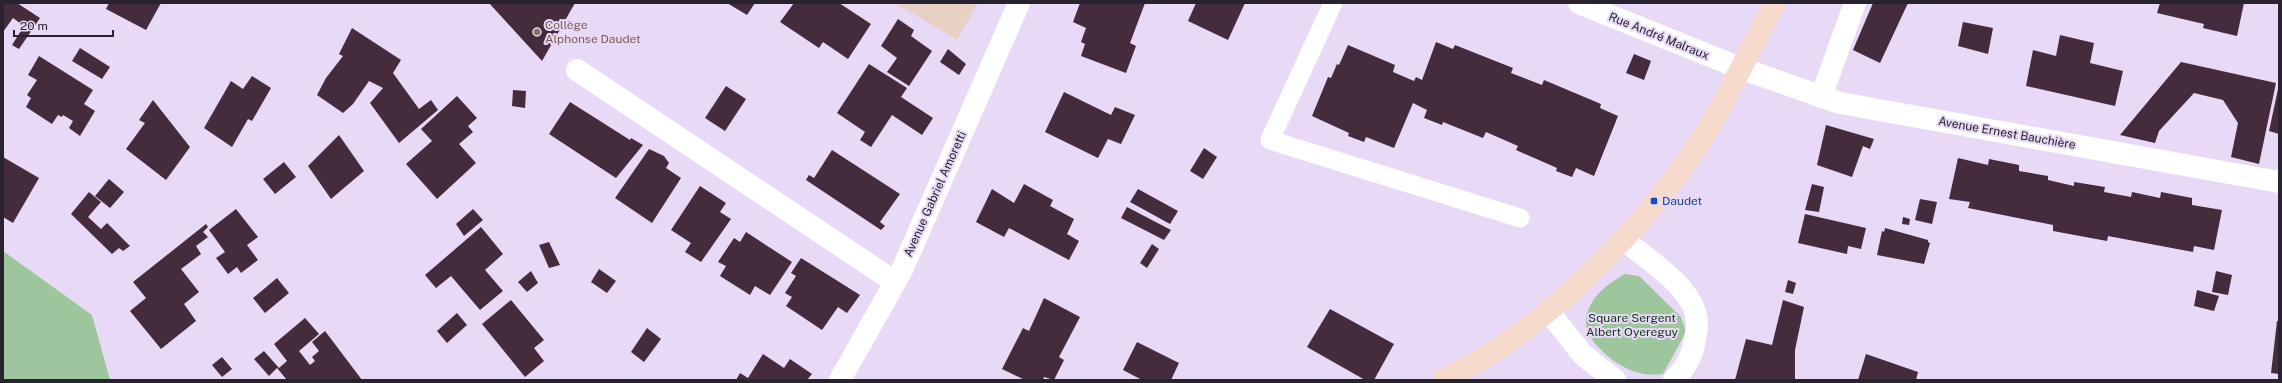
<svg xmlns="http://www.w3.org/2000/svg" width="2282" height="383" viewBox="0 0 2282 383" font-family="'Public Sans',sans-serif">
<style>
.education{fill:#e7d1c5}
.green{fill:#9dc69d}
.building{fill:#442c3d}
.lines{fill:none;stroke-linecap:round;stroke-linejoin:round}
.lane{stroke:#fff;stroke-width:19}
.street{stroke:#fff;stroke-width:22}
.secondary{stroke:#f6dacc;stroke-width:22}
.education-dot{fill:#8d6e63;stroke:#e8d9f7;stroke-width:1.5}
.transit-dot{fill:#1a4fb4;stroke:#e8d9f7;stroke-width:1.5}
.labels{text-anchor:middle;stroke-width:4;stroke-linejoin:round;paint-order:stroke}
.education-label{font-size:12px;fill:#785e54;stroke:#e8d9f7;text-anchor:start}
.street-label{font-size:12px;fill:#28232e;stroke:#e8d9f7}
.transit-label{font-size:12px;fill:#164399;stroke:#e8d9f7;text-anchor:start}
.park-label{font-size:12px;fill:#0f3713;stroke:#e8d9f7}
</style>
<rect width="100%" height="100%" fill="#e8d9f7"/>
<!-- education -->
<polygon class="education" points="895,3 978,3 957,40"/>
<!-- green -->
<g class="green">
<polygon points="3,251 92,315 110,380 3,380"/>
<path d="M1625 274 1639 276 1681 317 1686 332 1663 374C1654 375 1645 375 1636 372 1619 368 1585 342 1586 322 1587 299 1606 285 1625 274Z"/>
</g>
<!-- building -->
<g class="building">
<polygon points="3,3 17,3 40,18 19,49 12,45 24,26 13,18 3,32"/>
<polygon points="109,3 161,3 146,30 106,9"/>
<polygon points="489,3 575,3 542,61"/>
<polygon points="727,3 755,3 747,15"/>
<polygon points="794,3 839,3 871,24 848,59 823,42 819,48 780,22"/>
<polygon points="1080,3 1145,3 1130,43 1136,46 1126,73 1081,56 1085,44 1081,42 1086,28 1073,22"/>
<polygon points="1196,3 1245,3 1228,40 1188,21"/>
<polygon points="1873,3 1908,3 1880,63 1853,50"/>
<polygon points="2160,3 2244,3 2237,36 2203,28 2204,24 2157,13"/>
<polygon points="898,19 914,30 911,36 932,51 909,86 887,72 897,58 881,46"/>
<polygon points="1963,22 1993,28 1988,54 1958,46"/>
<polygon points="352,28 401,60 393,73 419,109 431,100 438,110 399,143 370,103 383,88 369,81 353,104 343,113 317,95 326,78 343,56 339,54"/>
<polygon points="2060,35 2094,43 2090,63 2123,71 2115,106 2026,86 2033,50 2056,56"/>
<polygon points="1436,42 1453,49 1455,45 1513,68 1511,73 1542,85 1544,80 1601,104 1600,108 1618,116 1594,176 1576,168 1572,177 1556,171 1557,168 1516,150 1518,146 1486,132 1483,138 1443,122 1442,125 1424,118 1427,110 1413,103 1394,148 1366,137 1364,142 1348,136 1349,133 1312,116 1328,77 1331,78 1337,64 1339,65 1348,45 1395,65 1393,72 1414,81 1416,77 1422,80"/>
<polygon points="80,48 110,67 102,79 72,61"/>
<polygon points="948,49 966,64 959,75 940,62"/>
<polygon points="1634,54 1651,61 1644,80 1626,73"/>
<polygon points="39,56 93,90 84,104 95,111 80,136 69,128 73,121 63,115 62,117 58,115 52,124 26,107 31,98 27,95 37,80 28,75"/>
<polygon points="2181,62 2276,83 2259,164 2231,157 2238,123 2223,100 2194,93 2159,131 2155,143 2120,135"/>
<polygon points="869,64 907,88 901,97 933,118 922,135 892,115 871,147 860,140 865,132 837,113"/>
<polygon points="252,76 271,88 252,121 248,119 232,147 204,128 231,81 243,89"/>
<polygon points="726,86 746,99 725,131 705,118"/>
<polygon points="2278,89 2279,89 2279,134 2269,131"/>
<polygon points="513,90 526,91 525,108 512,106"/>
<polygon points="1064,92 1111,115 1115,107 1135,115 1121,144 1108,139 1098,158 1045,132"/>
<polygon points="457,96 477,118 468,126 473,132 459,144 476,163 437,199 406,164 432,141 421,129"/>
<polygon points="153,100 190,147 166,180 126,149 145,123 139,120"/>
<polygon points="570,102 630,140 631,138 643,145 616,178 549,134"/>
<polygon points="1826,125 1874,139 1870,149 1863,146 1852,177 1817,165"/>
<polygon points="339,135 364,171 331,199 308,166"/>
<polygon points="1204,148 1217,157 1203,179 1190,171"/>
<polygon points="649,149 664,156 669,163 666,168 681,178 652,223 615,198"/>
<polygon points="832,150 900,194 880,222 885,226 881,230 806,180 809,175 814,178"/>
<polygon points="3,157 39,178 13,223 3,217"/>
<polygon points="1958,158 1988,165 1989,159 2019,165 2019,171 2048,176 2048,180 2074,186 2074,182 2105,187 2104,192 2131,197 2132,192 2160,198 2161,192 2192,198 2192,205 2222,210 2214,250 2194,246 2193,252 2108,236 2107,241 2053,231 2053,225 1968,208 1970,202 1949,199"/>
<polygon points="284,162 296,177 275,194 263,179"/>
<polygon points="109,179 124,192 110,208 95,196"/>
<polygon points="1024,184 1053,200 1050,206 1074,219 1067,234 1079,241 1069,260 1009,228 1004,237 976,222 992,189 1014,203"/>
<polygon points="1812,184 1824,187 1819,212 1805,210"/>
<polygon points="700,186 726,203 720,212 731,219 701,262 685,252 691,243 671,230"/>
<polygon points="1138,189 1178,211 1170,224 1130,202"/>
<polygon points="89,192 101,202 88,217 101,229 107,223 130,246 123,251 119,248 112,254 71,214"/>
<polygon points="1920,199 1937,202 1932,224 1915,220"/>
<polygon points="1127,207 1171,230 1164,240 1121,218"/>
<polygon points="236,209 258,237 247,245 258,260 241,273 237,267 228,274 216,258 225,252 209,230"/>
<polygon points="473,209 483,220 464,236 456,224"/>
<polygon points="1805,214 1866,228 1861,249 1848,246 1847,254 1798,243"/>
<polygon points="1903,217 1910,219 1909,225 1902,224"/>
<polygon points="206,224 208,227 203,232 208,237 196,246 201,254 181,269 199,292 184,304 196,321 161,349 130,311 146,298 133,282"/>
<polygon points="481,227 503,254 485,270 503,291 480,310 451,276 436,288 425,275"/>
<polygon points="1885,228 1928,240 1928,242 1930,243 1924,264 1877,255 1882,231 1884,232"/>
<polygon points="746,232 792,262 770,295 755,286 750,295 720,276 726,266 718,262 734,238 740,242"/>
<polygon points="549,242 560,265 549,268 539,245"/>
<polygon points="1152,244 1159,249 1147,268 1140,263"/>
<polygon points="801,258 860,295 847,313 838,307 822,330 786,306 792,297 785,293 796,276 791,273"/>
<polygon points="599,269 616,281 607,293 591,282"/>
<polygon points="531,271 538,283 527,292 518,282"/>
<polygon points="2216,271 2232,275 2228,295 2212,292"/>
<polygon points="277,278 289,293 265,313 253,298"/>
<polygon points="1788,280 1796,283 1793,294 1785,292"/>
<polygon points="2197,290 2219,296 2214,311 2194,306"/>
<polygon points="1044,298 1080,317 1059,357 1064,360 1054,380 1044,377 1043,380 1025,380 1002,369 1023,328 1029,331"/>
<polygon points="511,300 544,340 534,348 544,361 525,377 482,324"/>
<polygon points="1783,300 1804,307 1795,350 1795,380 1735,380 1746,339 1772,345"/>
<polygon points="1330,309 1394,344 1374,380 1365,380 1307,347"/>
<polygon points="457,313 467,325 447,343 437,331"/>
<polygon points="305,318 319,334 299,351 310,365 315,361 312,357 319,351 312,342 325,331 362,380 287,380 277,368 269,376 254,359 264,351 279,368 287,361 274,344"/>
<polygon points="2277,321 2279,321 2279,374 2271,373"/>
<polygon points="647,328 661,339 644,362 631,352"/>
<polygon points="1137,342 1179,363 1171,380 1142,380 1123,370"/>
<polygon points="763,354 784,368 790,359 812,374 807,380 736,380 740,373 748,378"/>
<polygon points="1866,354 1918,372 1916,380 1858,380"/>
<polygon points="222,357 232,369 222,377 212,365"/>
</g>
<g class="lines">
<!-- lane -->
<polyline class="lane" points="1333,3 1270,140 1520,218"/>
<!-- street -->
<g class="street">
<polyline points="1579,3 1740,68 1840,103 2279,182"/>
<polyline points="577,70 895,282"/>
<polyline points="1821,97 1855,3"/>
<path d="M1624 240C1648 260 1695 288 1697 322 1698 327 1696 333 1695 338 1693 356 1686 367 1674 380"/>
<polyline points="1549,312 1583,355 1615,380"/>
<polyline points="840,380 902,270 1019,3"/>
</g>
<!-- secondary -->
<path class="secondary" d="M1444 380C1461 370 1480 361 1496 350 1575 298 1654 214 1705 134 1731 92 1751 46 1775 3"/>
</g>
<!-- markers -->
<circle class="education-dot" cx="537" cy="32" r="4"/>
<rect class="transit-dot" x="1650" y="197" width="8" height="8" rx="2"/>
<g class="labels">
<!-- education labels -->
<g class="education-label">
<text x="545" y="29">Collège<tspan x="545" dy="14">Alphonse Daudet</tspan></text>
</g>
<!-- street labels -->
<g class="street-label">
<text transform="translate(1659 36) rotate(22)" y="4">Rue André Malraux</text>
<text transform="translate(2007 133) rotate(10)" y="4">Avenue Ernest Bauchière</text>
<text transform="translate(935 194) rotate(-66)" y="4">Avenue Gabriel Amoretti</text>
</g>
<!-- transit labels -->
<g class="transit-label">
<text x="1662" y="205">Daudet</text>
</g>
<!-- park labels -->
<g class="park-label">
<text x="1632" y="322">Square Sergent<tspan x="1632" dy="14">Albert Oyereguy</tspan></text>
</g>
</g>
<!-- border -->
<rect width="2282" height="383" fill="none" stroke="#28232e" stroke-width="8"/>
<!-- scale -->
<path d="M14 30v6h99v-6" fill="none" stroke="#28232e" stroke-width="2"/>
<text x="20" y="30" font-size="12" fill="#28232e" stroke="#e8d9f7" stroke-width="3" paint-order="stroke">20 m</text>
</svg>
